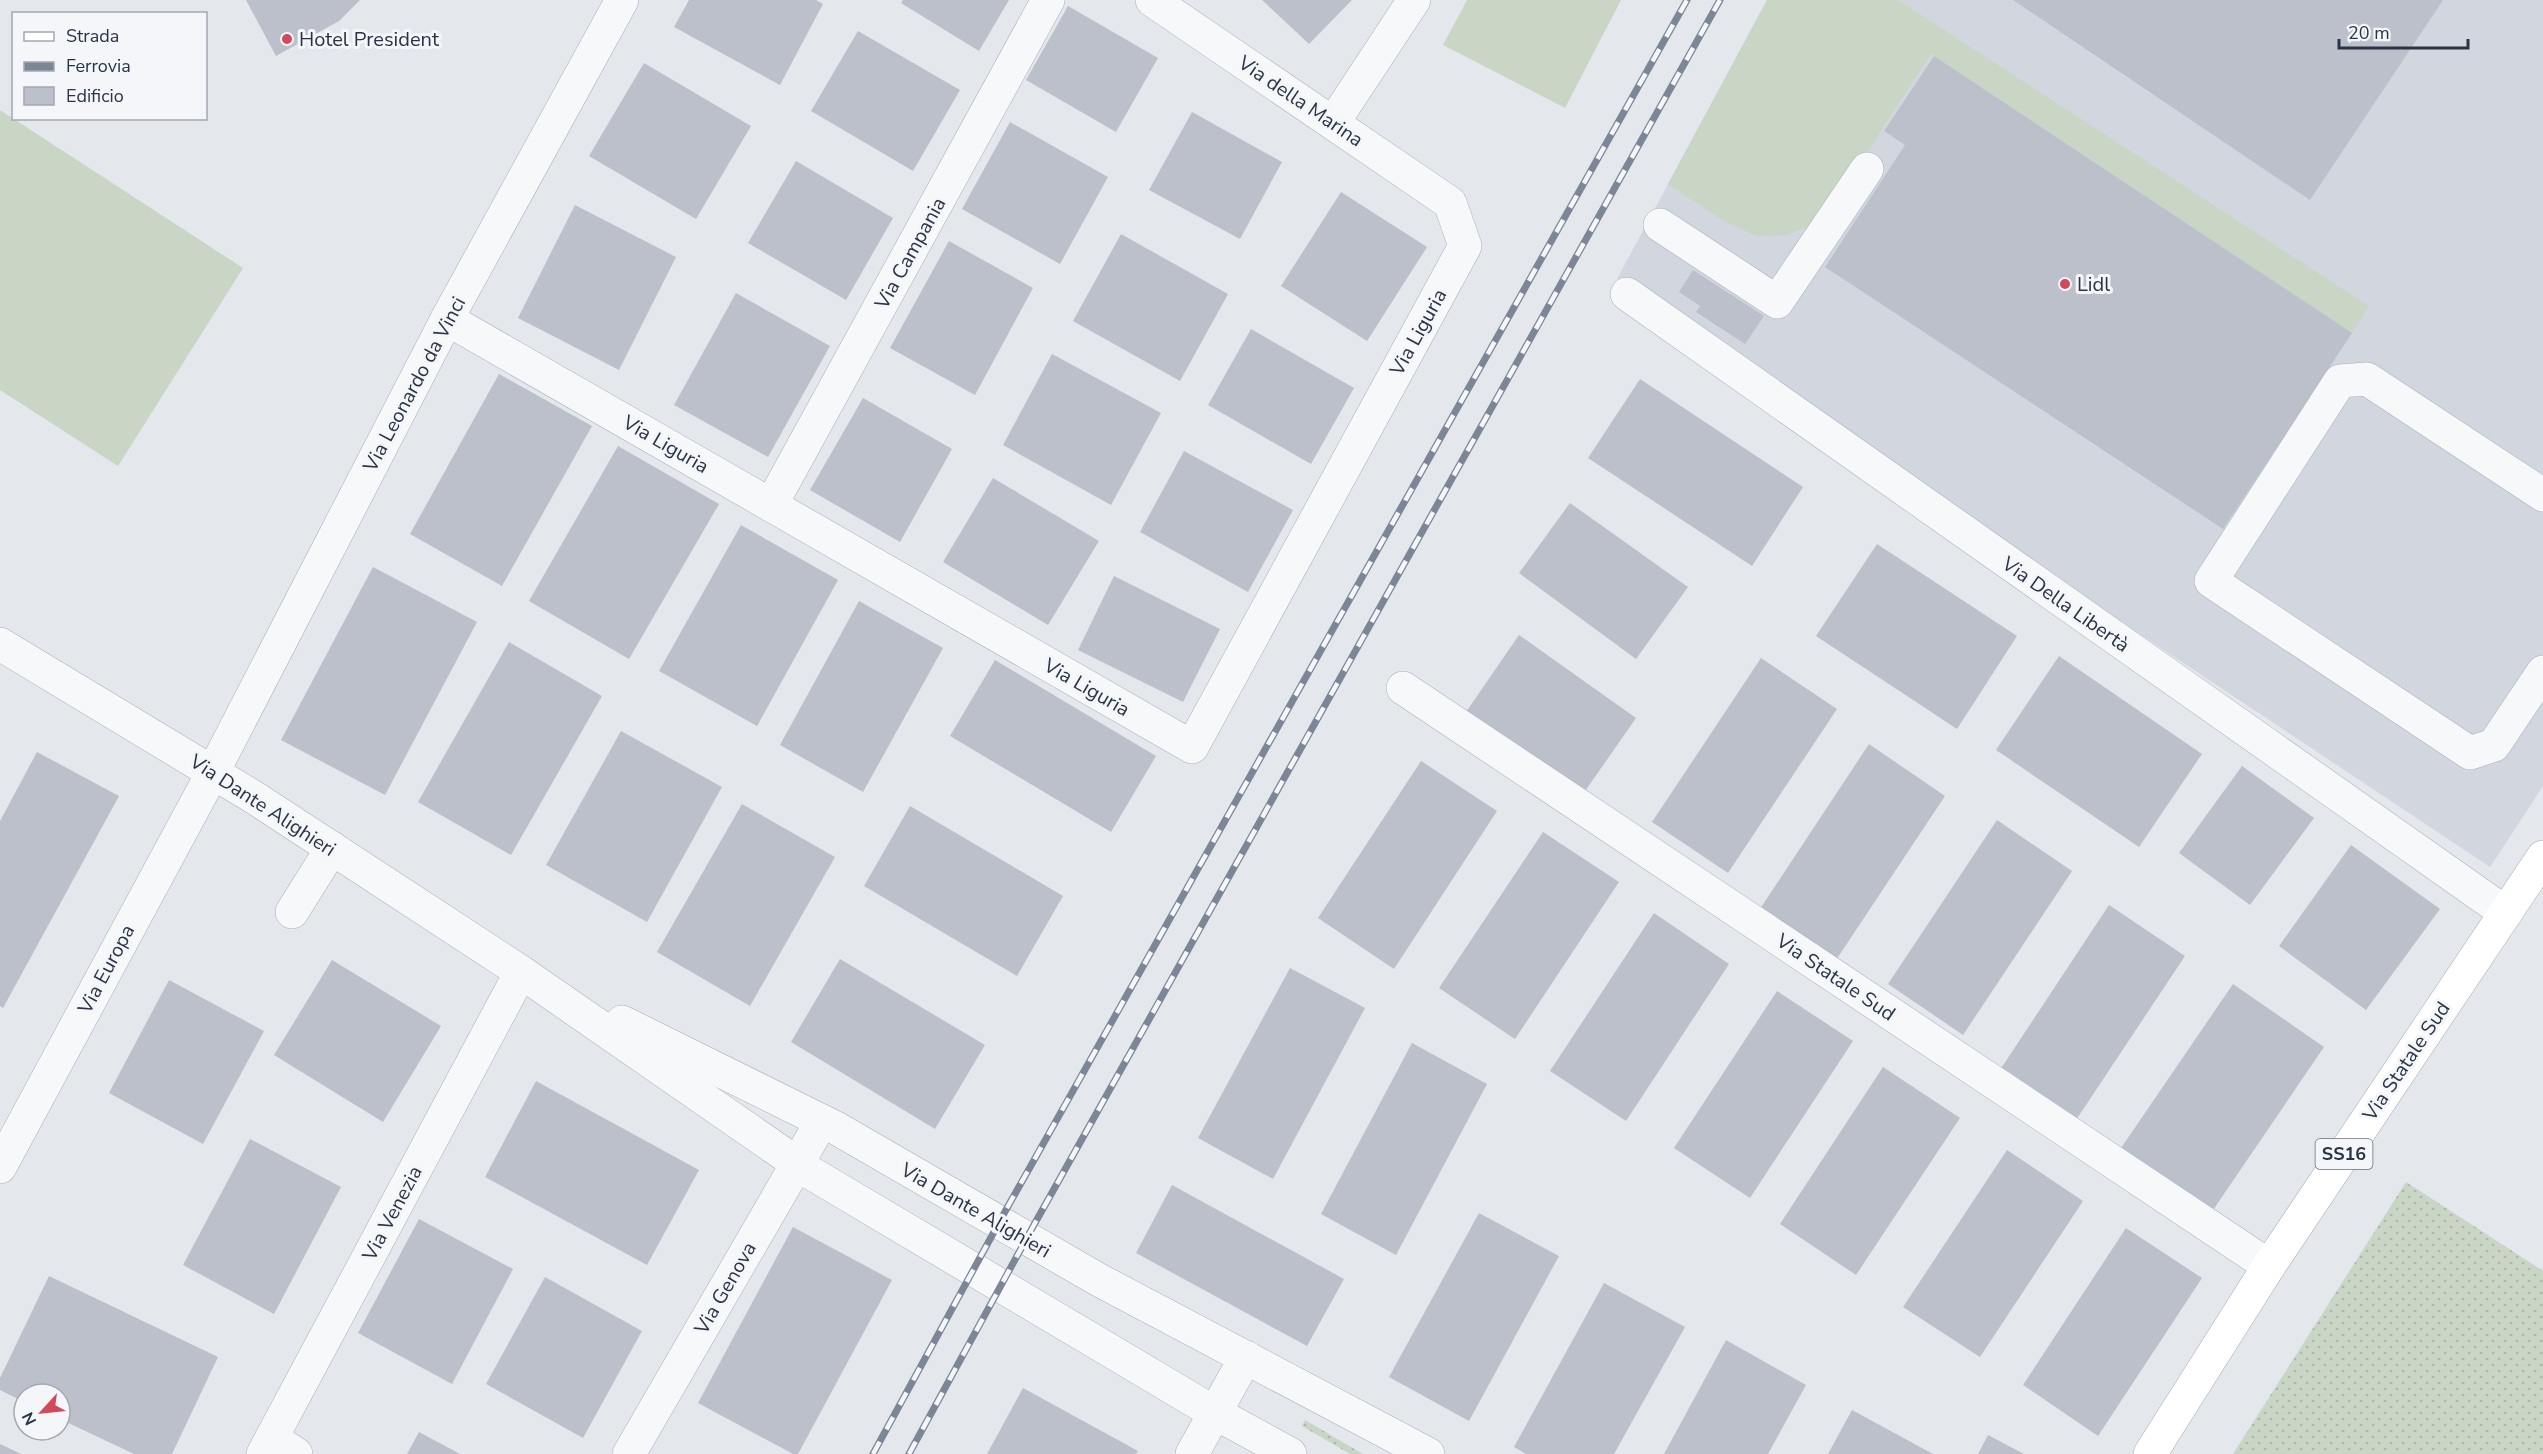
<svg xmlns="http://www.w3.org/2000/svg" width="2543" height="1454" viewBox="0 0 2543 1454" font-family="'Nunito Sans',sans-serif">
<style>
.built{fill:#d2d6de}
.grass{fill:url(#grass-dots)}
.garden{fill:#c9d6c5}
.building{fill:#bbc0ca}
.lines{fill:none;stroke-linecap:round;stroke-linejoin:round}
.minor-casing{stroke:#a9aeb7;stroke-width:34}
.major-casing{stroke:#a3abb8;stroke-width:34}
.minor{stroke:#f7f8fa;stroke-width:33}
.major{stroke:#fff;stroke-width:33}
.rail-casing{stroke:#7d8696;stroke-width:7}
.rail{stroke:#f4f6f9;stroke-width:4.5;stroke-dasharray:14;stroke-linecap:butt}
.poi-dot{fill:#d1495b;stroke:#f4f6f9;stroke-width:2}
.labels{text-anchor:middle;stroke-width:6;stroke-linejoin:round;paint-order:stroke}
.shield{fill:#f4f6f9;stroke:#676e7b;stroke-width:1.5}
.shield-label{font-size:18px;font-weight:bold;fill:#2b3445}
.poi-label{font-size:20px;fill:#2b3445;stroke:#f4f6f9;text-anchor:start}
.street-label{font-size:20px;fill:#2b3445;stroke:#f4f6f9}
</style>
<defs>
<pattern id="grass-dots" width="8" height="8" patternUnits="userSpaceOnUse" patternTransform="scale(1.5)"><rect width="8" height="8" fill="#c9d6c5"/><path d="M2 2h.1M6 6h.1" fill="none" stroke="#adb8ab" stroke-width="1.8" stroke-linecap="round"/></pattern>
</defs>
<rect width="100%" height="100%" fill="#e4e7ec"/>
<!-- built -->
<polygon class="built" points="1767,0 2543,0 2543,786 2490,867 1734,364 1617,279"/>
<!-- grass -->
<g class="grass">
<polygon points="2406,1182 2543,1271 2543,1454 2233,1454"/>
<polygon points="1305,1420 1363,1454 1350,1454 1302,1426"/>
</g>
<!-- garden -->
<g class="garden">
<polygon points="1467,0 1621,0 1565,108 1443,45"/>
<polygon points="1767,0 1898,0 2369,306 2352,333 1931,54 1837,199 1813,224 1787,235 1756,236 1724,221 1668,184"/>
<polygon points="0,110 243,268 118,466 0,390"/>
</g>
<!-- building -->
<g class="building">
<polygon points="246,0 360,0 339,21 276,56"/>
<polygon points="689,0 816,0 823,4 780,85 674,27"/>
<polygon points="903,0 1009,0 979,51 901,3"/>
<polygon points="1262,0 1352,0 1309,44"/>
<polygon points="2013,0 2443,0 2310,200"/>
<polygon points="1068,6 1158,58 1116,132 1026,80"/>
<polygon points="858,31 960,90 913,171 811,111"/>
<polygon points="1934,56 2352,333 2223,529 1825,267 1905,145 1884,131"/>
<polygon points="644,63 751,126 696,219 589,156"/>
<polygon points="1192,112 1282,162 1240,239 1149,190"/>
<polygon points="1010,122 1108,177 1060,264 962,209"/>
<polygon points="796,161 893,218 846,300 748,243"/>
<polygon points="1341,192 1427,247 1367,341 1281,286"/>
<polygon points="575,205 676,257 619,370 518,318"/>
<polygon points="1121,234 1228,294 1180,381 1073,321"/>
<polygon points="949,241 1033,288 975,395 890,348"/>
<polygon points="1693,270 1764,316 1745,344 1696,312 1700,306 1679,292"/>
<polygon points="736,293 830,346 768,457 674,405"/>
<polygon points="1251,329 1354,388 1311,464 1208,405"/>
<polygon points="1052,354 1161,413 1111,505 1003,445"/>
<polygon points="499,374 592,426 502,586 410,534"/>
<polygon points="1640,379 1803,487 1752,566 1588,458"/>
<polygon points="863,398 952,449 900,542 810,490"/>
<polygon points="618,446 719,504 629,659 529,601"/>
<polygon points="1184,451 1293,510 1248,592 1140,532"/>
<polygon points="993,478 1099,541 1048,625 943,562"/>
<polygon points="1570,503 1688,587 1636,659 1519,573"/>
<polygon points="741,525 838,580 757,726 659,671"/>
<polygon points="1877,544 2017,636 1957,729 1816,636"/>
<polygon points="373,567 477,622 385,795 281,740"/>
<polygon points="1114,576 1220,629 1183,702 1078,650"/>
<polygon points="859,601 943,648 863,792 780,745"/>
<polygon points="1519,635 1636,718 1583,794 1466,712"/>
<polygon points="509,642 602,696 511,855 418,802"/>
<polygon points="2059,656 2202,754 2139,847 1996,750"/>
<polygon points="1761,658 1837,709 1728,873 1652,822"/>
<polygon points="995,660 1156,756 1111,832 950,736"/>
<polygon points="621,731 722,787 647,922 546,865"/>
<polygon points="1869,744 1945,796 1836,960 1760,909"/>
<polygon points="37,752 119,796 3,1008 0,1006 0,821"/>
<polygon points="1421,761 1497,811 1394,969 1318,918"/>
<polygon points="2242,766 2314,818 2250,905 2179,853"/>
<polygon points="742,804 835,857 750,1006 657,952"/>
<polygon points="910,806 1063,896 1017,976 864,886"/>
<polygon points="1997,820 2072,871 1963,1035 1888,984"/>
<polygon points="1543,832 1619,882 1515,1039 1439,988"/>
<polygon points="2351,845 2440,909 2366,1010 2279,946"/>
<polygon points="2109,905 2185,956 2076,1120 2000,1070"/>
<polygon points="1654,913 1729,964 1626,1121 1550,1071"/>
<polygon points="840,959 985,1045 935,1129 791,1042"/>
<polygon points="332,960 441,1026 383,1122 274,1055"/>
<polygon points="1290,968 1365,1008 1273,1179 1198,1138"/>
<polygon points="169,980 264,1031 203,1144 109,1093"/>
<polygon points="2233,984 2324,1047 2211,1213 2119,1151"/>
<polygon points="1777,991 1853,1041 1750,1198 1674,1148"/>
<polygon points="1412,1043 1487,1084 1396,1255 1321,1214"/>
<polygon points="1883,1067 1960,1118 1856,1275 1780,1224"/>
<polygon points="536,1081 699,1170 647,1265 485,1177"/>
<polygon points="250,1139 341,1187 274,1314 183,1265"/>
<polygon points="2007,1150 2083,1201 1980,1357 1903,1307"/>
<polygon points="1172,1185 1344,1279 1307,1346 1136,1253"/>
<polygon points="1479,1213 1559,1256 1469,1421 1389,1377"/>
<polygon points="419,1219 513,1269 452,1384 358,1333"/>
<polygon points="793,1227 892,1280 798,1454 793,1454 698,1403"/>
<polygon points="2126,1228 2202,1278 2098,1436 2023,1385"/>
<polygon points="49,1276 218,1357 172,1454 134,1454 60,1419 60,1394 24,1394 24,1402 0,1390 0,1378"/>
<polygon points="545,1277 642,1331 583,1438 486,1384"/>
<polygon points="1604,1283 1685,1327 1614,1454 1526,1454 1514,1447"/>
<polygon points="1726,1340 1806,1385 1768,1454 1664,1454"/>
<polygon points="1023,1388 1138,1451 1136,1454 987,1454"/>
<polygon points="1852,1410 1933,1454 1828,1454"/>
<polygon points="419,1432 460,1454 407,1454"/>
<polygon points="1988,1435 2024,1454 1978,1454"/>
<polygon points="0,1444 21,1454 0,1454"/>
</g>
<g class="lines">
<defs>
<g id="minor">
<polyline points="1333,123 1414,0"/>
<polyline points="1660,225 1777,302 1867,169"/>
<polyline points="1627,294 2506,913"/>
<polyline points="447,319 1192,747 1465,246 1450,203 1152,0"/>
<polyline points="2543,495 2367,379 2340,381 2211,581 2470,753 2494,745 2543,672"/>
<polyline points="771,505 1048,0"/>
<polyline points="0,644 255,798 521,972 811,1173 1215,1413 1290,1454"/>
<polyline points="1403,688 2269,1266"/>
<polyline points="292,912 332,848"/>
<polyline points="622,1022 836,1128 1099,1280 1428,1454"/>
<polyline points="0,1167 213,772 447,319 622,0"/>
<polyline points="272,1438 296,1454"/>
<polyline points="263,1454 521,972"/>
<polyline points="629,1454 822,1121"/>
<polyline points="1192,1454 1246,1357"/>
</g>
<polyline id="major" points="2150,1454 2269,1266 2543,857"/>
</defs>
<!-- minor casing -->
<use href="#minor" class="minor-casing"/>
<!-- major casing -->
<use href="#major" class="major-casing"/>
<!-- minor -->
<use href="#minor" class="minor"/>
<!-- major -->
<use href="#major" class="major"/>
<defs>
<g id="rail">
<polyline points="873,1454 1007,1208 1687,0"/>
<polyline points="909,1454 1035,1223 1720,0"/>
</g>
</defs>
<!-- rail casing -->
<use href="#rail" class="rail-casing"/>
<!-- rail -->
<use href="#rail" class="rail"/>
</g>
<!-- markers -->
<g class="poi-dot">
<circle cx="287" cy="39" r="6"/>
<circle cx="2065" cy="284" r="6"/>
</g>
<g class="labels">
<!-- shield labels -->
<rect class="shield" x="2315.5" y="1139" width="57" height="30" rx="4.5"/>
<g class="shield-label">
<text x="2344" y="1160">SS16</text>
</g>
<!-- poi labels -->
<g class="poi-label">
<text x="299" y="46">Hotel President</text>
<text x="2077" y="291">Lidl</text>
</g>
<!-- street labels -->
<g class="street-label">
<text transform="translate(1301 101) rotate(34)" y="7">Via della Marina</text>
<text transform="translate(910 253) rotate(-61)" y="7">Via Campania</text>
<text transform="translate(1418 332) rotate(-61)" y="7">Via Liguria</text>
<text transform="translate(414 384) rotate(-62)" y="7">Via Leonardo da Vinci</text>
<text transform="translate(666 444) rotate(30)" y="7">Via Liguria</text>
<text transform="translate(2066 604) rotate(35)" y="7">Via Della Libertà</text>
<text transform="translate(1087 687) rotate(30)" y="7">Via Liguria</text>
<text transform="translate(263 805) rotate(33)" y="7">Via Dante Alighieri</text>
<text transform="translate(106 969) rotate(-62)" y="7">Via Europa</text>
<text transform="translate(1836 977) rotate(34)" y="7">Via Statale Sud</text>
<text transform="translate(2406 1061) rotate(-56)" y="7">Via Statale Sud</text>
<text transform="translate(976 1210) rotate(30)" y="7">Via Dante Alighieri</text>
<text transform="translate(392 1213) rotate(-62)" y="7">Via Venezia</text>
<text transform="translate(725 1288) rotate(-60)" y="7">Via Genova</text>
</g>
</g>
<!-- legend -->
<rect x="12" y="12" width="195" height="108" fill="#f4f6f9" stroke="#a4a8b1" stroke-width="1.5"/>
<rect x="24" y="32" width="30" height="9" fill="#ffffff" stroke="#a4a8b1" stroke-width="1.5"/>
<text x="66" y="42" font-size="18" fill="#2b3445">Strada</text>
<rect x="24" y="62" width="30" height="9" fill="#7d8696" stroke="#a4a8b1" stroke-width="1.5"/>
<text x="66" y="72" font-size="18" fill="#2b3445">Ferrovia</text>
<rect x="24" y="87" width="30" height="18" fill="#bbc0ca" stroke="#a4a8b1" stroke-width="1.5"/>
<text x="66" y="102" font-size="18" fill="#2b3445">Edificio</text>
<!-- north arrow -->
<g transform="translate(42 1412) rotate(243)"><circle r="28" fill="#f4f6f9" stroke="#a4a8b1" stroke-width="1.5"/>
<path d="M0-4.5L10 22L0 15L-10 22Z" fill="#d1495b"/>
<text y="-9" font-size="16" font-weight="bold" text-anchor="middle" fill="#2b3445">N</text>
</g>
<!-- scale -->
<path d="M2339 39v9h129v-9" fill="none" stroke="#2b3445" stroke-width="3"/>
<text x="2348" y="39" font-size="18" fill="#2b3445" stroke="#f4f6f9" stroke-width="4.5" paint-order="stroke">20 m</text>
</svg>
